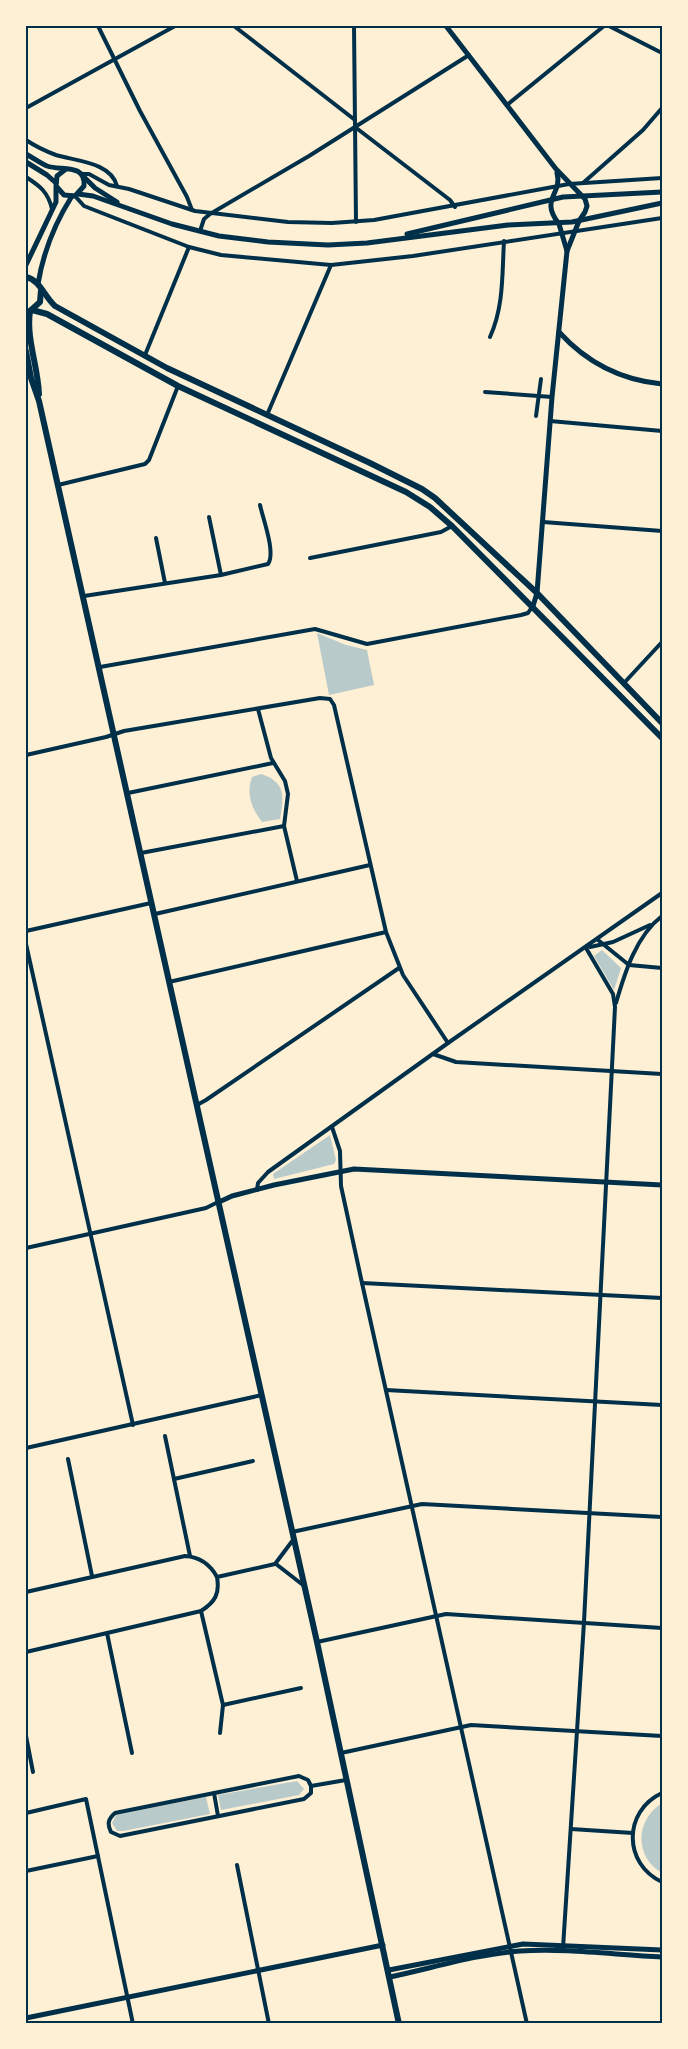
<svg xmlns="http://www.w3.org/2000/svg" width="688" height="2049" viewBox="0 0 688 2049" font-family="'IBM Plex Sans',sans-serif">
<style>
.green{fill:#b9caca}
.lines{fill:none;stroke-linecap:round;stroke-linejoin:round}
.minor{stroke:#003049;stroke-width:4}
.tertiary{stroke:#003049;stroke-width:5}
.secondary{stroke:#003049;stroke-width:5}
.primary{stroke:#003049;stroke-width:6}
.neatline{fill:none;stroke:#003049;stroke-width:2}
</style>
<rect width="100%" height="100%" fill="#fdf0d5"/>
<!-- green -->
<g class="green">
<polygon points="317,633 346,645 367,650 374,685 329,695"/>
<path d="M261 774C286 782 284 797 280 819L262 822C251 807 246 795 252 777Z"/>
<polygon points="602,950 621,968 614,990 594,956"/>
<polygon points="330,1135 336,1160 334,1164 274,1179 273,1174"/>
<polygon points="297,1781 304,1789 299,1795 221,1810 218,1795"/>
<polygon points="206,1797 210,1814 123,1831 117,1831 112,1823 116,1815"/>
<path d="M662 1803V1873C634 1857 635 1820 662 1803Z"/>
</g>
<g class="lines">
<!-- minor -->
<g class="minor">
<polyline points="98,26 140,111 187,197 192,210"/>
<polyline points="234,26 355,120"/>
<polyline points="354,26 356,222"/>
<polyline points="609,26 662,53"/>
<polyline points="507,105 604,26"/>
<polyline points="26,108 175,26"/>
<polyline points="355,127 450,200 455,207"/>
<path d="M26 140C35 146 45 151 56 155 75 161 111 162 117 186"/>
<polyline points="82,174 89,174 109,185 129,189 195,211 288,222 332,223 374,220 569,184 662,178"/>
<path d="M26 177C40 186 48 192 52 209"/>
<polyline points="583,183 643,130 662,108"/>
<polyline points="75,196 84,206 189,247 221,255 331,265 413,256 662,218"/>
<polyline points="200,231 204,219 210,214 309,156 469,55"/>
<path d="M490 337C504 306 502 274 504 241"/>
<polyline points="145,355 189,247"/>
<polyline points="485,392 552,397"/>
<polyline points="267,415 331,265"/>
<polyline points="536,416 541,379"/>
<polyline points="550,421 662,431"/>
<polyline points="58,485 145,464 149,460 178,386"/>
<polyline points="209,517 221,575"/>
<polyline points="543,522 662,531"/>
<polyline points="156,538 165,583"/>
<polyline points="310,558 441,532 452,526"/>
<path d="M84 596 221 575 268 564C276 553 263 519 260 505"/>
<polyline points="100,667 315,629 367,644 521,615 528,613 532,607"/>
<polyline points="624,683 662,642"/>
<polyline points="258,709 271,758 285,781 288,794 284,826 297,881"/>
<polyline points="26,755 106,737 124,731 320,698 330,699 334,705 386,932 403,975 448,1043"/>
<polyline points="128,793 273,763"/>
<polyline points="141,853 284,826"/>
<polyline points="155,914 370,865"/>
<polyline points="26,931 151,903"/>
<polyline points="598,940 629,965 662,968"/>
<polyline points="26,944 133,1425"/>
<polyline points="590,947 613,942 650,925"/>
<polyline points="169,982 386,932"/>
<path d="M616 1003C625 972 636 936 662 916"/>
<polyline points="433,1054 456,1062 662,1074"/>
<polyline points="197,1105 206,1100 399,968"/>
<polyline points="332,1127 340,1151 341,1186 362,1283 527,2024"/>
<polyline points="257,1190 258,1183 268,1172 448,1043 662,893"/>
<polyline points="26,1248 206,1208 218,1202"/>
<polyline points="362,1283 662,1298"/>
<polyline points="386,1390 662,1405"/>
<polyline points="165,1436 190,1556"/>
<polyline points="26,1448 262,1395"/>
<polyline points="68,1459 92,1576"/>
<polyline points="174,1479 253,1461"/>
<polyline points="292,1532 422,1504 662,1517"/>
<polyline points="276,1564 303,1585"/>
<path d="M26 1592 185 1556C200 1557 210 1564 217 1577"/>
<polyline points="107,1633 132,1753"/>
<polyline points="317,1642 446,1614 662,1628"/>
<polyline points="26,1652 201,1611"/>
<polyline points="223,1705 301,1688"/>
<path d="M220 1733 223 1705 201 1611C215 1602 220 1594 217 1577L275 1564 293 1540"/>
<polyline points="26,1736 33,1772"/>
<polyline points="341,1753 471,1725 662,1736"/>
<path d="M299 1776 308 1780 311 1786V1793L304 1799 120 1836 111 1832C107 1824 108 1819 115 1813Z"/>
<polyline points="311,1786 346,1780"/>
<polyline points="214,1793 218,1816"/>
<path d="M662 1793C623 1811 623 1864 662 1882"/>
<polyline points="26,1813 86,1799 133,2024"/>
<polyline points="571,1829 633,1833"/>
<polyline points="237,1865 269,2024"/>
<polyline points="26,1871 98,1856"/>
<polyline points="563,1948 584,1622 615,1007 613,994 586,948"/>
</g>
<!-- tertiary -->
<g class="tertiary">
<polyline points="446,26 556,169 585,199 587,206 585,212 579,221"/>
<path d="M557 173C563 195 539 198 559 224"/>
</g>
<!-- secondary -->
<g class="secondary">
<path d="M26 154C33 158 40 163 47 166 61 171 86 163 84 186L75 196 64 195 56 186 57 176 66 169"/>
<polyline points="26,162 47,175 56,183"/>
<polyline points="84,177 95,188 117,202"/>
<polyline points="78,194 93,196 172,224 219,236 268,242 328,245 367,243 508,225 572,222 662,203"/>
<polyline points="559,224 567,251"/>
<polyline points="407,234 563,197 662,192"/>
<polyline points="26,265 56,202 56,188"/>
<path d="M38 284C43 253 55 223 72 196"/>
<path d="M559 332C587 363 620 380 662 384"/>
<polyline points="533,606 537,593 552,397 567,251 579,221"/>
<polyline points="219,1202 232,1196 274,1185 354,1169 662,1185"/>
<polyline points="389,1970 523,1944 662,1950"/>
<path d="M390 1977C433 1968 477 1954 520 1951 567 1948 616 1955 662 1957"/>
<polyline points="26,2018 383,1945"/>
</g>
<!-- primary -->
<g class="primary">
<path d="M26 277C40 280 44 296 55 306L167 368 370 463 422 489 435 498 537 593 662 723"/>
<polyline points="32,310 47,314 178,386 406,492 430,507 452,526 662,738"/>
<path d="M30 311C26 339 38 366 39 394"/>
<polyline points="30,311 40,302 41,290"/>
<polyline points="26,351 31,378 39,401 317,1642 399,2024"/>
</g>
</g>
<!-- border -->
<rect width="688" height="2049" fill="none" stroke="#fdf0d5" stroke-width="54"/>
<rect x="27" y="27" width="634" height="1995" class="neatline"/>
</svg>
